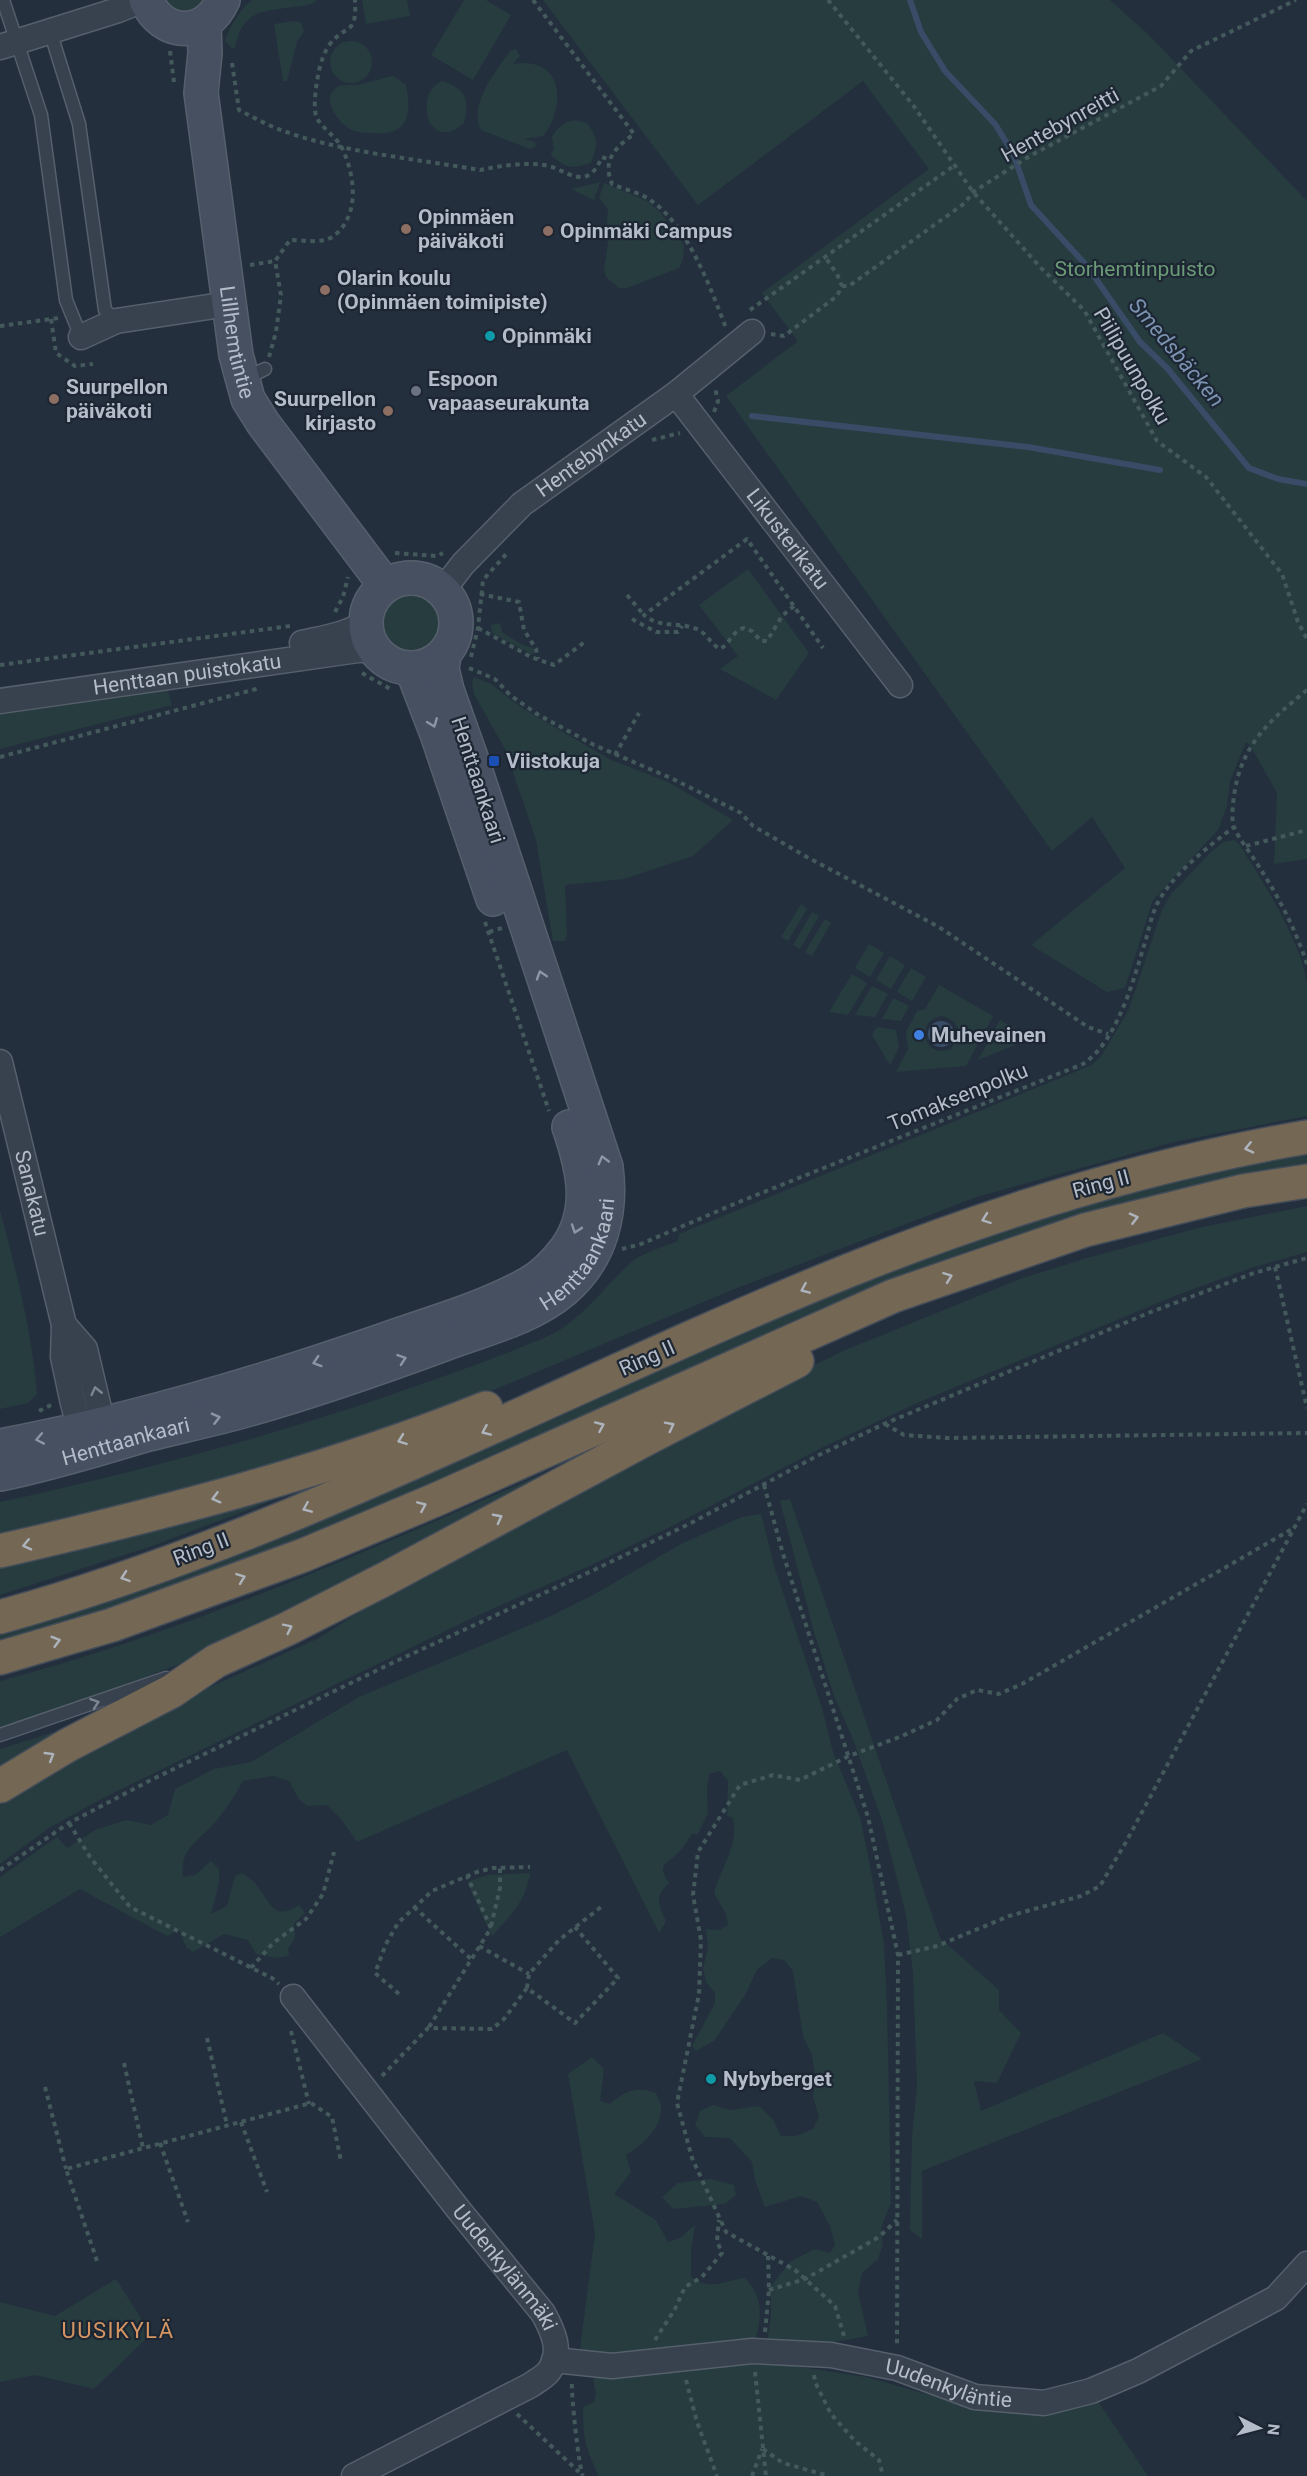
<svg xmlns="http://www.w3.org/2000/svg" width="1307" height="2476" viewBox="0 0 1307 2476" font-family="Roboto,sans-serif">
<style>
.green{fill:#263c3f;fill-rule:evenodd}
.water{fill:#394c67}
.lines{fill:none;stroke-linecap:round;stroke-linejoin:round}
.stream{stroke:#394c67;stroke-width:6}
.lane-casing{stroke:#565f6c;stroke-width:15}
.street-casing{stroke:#565f6c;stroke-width:27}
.secondary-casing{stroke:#565f6c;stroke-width:36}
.highway-casing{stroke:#434c59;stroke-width:36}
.path{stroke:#44595c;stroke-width:4;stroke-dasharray:4.5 4.5;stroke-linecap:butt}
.lane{stroke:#38414e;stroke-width:12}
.street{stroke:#38414e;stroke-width:24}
.secondary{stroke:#465061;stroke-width:33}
.highway{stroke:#746855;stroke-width:33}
.oneway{stroke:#8e96a5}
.oneway2{stroke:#aeb4bd}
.oneway3{stroke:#7c8592}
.education-dot{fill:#8d6e63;stroke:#1d2633;stroke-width:2}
.culture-dot{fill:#0f9aa8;stroke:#1d2633;stroke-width:2}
.worship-dot{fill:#6b7280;stroke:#1d2633;stroke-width:2}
.transit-dot{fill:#1a4fb4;stroke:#1d2633;stroke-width:2}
.shop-dot{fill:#3f7fe0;stroke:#1d2633;stroke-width:2}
.labels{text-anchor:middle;stroke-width:4.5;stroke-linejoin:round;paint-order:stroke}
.street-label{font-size:21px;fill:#b4bcc9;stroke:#1d2633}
.poi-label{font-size:21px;font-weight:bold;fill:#b4bcc9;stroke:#1d2633;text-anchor:start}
.park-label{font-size:21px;fill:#6b9a76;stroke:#1d2633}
.water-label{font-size:22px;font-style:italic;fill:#7c92b1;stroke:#1d2633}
.neighbourhood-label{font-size:22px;letter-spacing:1.5px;fill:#d59563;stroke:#1d2633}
</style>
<rect width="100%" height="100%" fill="#242f3e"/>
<!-- green -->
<g class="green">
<path d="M165 0H206C193 13 178 16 165 0Z"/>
<path d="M252 0H317C310 6 303 6 294 7 261 11 242 11 235 48H232L225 41C229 28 240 9 252 0Z"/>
<polygon points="362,0 407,0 410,16 366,24"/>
<polygon points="464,0 486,0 511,15 473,80 431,55"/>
<polygon points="543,0 1110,0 1149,35 1307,201 1307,859 1274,864 1277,793 1250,745 1246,742 1230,781 1227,806 1218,830 1153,900 1125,988 1107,992 1031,945 1125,868 1092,817 1052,851 726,396 798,341 762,293 929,169 863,81 698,205"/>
<polygon points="295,21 301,23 304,31 297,42 287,81 283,81 274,24"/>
<circle cx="351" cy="62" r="21"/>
<path d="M516 49 520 56 513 64C562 56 568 104 543 136L524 139 535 142 536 146 530 149 481 130C468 105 496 71 510 51Z"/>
<path d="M393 76 406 85C412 113 409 136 374 133 365 133 355 133 347 127 337 120 322 99 335 89 342 83 350 86 357 85 369 83 381 78 393 76Z"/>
<path d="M442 81C466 89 470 99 464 123 427 156 413 92 442 81Z"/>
<path d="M574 120 587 123C599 140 598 144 591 163 571 168 569 170 552 156L551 152 554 150 552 137C558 127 563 123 574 120Z"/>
<polygon points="600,182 594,200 571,189"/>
<polygon points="604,183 647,201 660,212 684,245 683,259 679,268 627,288 619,288 606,277 604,269 608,244 606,234 608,209 599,198"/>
<polygon points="748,569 809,653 776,700 720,669 738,656 699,605"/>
<circle cx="411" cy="624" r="31"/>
<polygon points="500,623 502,632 521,644 535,649 533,655 492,633 491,625"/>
<polygon points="474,677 491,684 522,708 611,760 668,782 733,820 693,856 624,879 565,885 567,936 564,941 553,941 536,840 505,749 474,694 472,683"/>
<polygon points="167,687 172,705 0,749 0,708"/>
<path d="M1235 840 1240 845C1264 884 1300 939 1307 983V1116L1174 1142 977 1197 737 1288 417 1422 343 1447 0 1537V1502C132 1473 262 1439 390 1395 442 1377 494 1359 544 1338 580 1322 599 1293 626 1267 639 1253 661 1248 678 1241L679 1234 1092 1065 1102 1055 1129 1009 1162 910 1171 894 1209 854 1223 842Z"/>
<polygon points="801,904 807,909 788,941 781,937"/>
<polygon points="812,912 819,916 800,949 793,945"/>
<polygon points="825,919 831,923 812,956 805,952"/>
<polygon points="869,944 884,953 870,977 855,968"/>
<polygon points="890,956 905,965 891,989 876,980"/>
<polygon points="911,968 926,977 912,1001 897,992"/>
<polygon points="852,974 867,983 848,1015 829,1012"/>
<path d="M939 985 993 1016 966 1066 896 1072 908 1049 906 1032 917 1011 925 1009ZM941 1016C952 1018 958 1024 959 1035L951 1049C925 1060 913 1022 941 1016Z"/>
<polygon points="872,986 888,994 875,1017 855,1015"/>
<polygon points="893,998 909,1006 901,1021 882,1019"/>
<polygon points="1000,1020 1029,1036 1027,1040 978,1060"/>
<polygon points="877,1027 896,1030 899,1047 890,1065 872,1035"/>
<path d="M1307 1154V1163C1204 1181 1103 1207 1003 1239 947 1257 892 1280 837 1302 561 1423 290 1559 0 1643V1633C166 1584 327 1520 485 1450 634 1384 781 1309 935 1254 1056 1211 1180 1175 1307 1154Z"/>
<polygon points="1307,1206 1307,1252 1251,1268 1177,1295 917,1403 823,1447 676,1524 587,1567 472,1618 105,1797 49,1828 0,1864 0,1797 190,1696 319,1638 402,1585 767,1388 843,1351 1020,1279 1087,1258 1198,1228"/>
<path d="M0 1210C16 1271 32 1331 37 1394L28 1403 0 1409Z"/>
<path d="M599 1449 600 1452 205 1654 86 1700 0 1727V1681C208 1626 403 1535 599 1449Z"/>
<polygon points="322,1482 152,1546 0,1595 0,1564"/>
<polygon points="790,1499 940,1938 999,1990 999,2010 1021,2033 997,2083 974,2081 981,2111 1163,2033 1202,2059 922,2171 922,2239 910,2230 912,2137 917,2087 913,1973 906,1915 882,1820 852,1737 834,1696 813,1628 780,1501"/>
<path d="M761 1514 775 1569 822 1708 833 1752 860 1817 869 1860 884 1944 887 2005 891 2203 881 2228 883 2244 878 2259 862 2273 858 2292 868 2336 819 2345 767 2342 771 2317V2286L790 2262 814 2249 830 2253 835 2245 830 2226 817 2202 801 2196 765 2207 755 2180 752 2162 730 2138 705 2137 695 2125 700 2111 713 2105 730 2110 759 2106 774 2121 781 2136H796L813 2129 819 2117 813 2097 815 2074 812 2055 803 2036 793 1971 784 1960 772 1958 757 1970 745 1995 714 2041 696 2051 692 2046 715 2003V1993L706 1982 703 1968 708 1948 706 1929 719 1930 728 1925 726 1914 714 1893C720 1870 741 1841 732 1817L727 1816 728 1781 720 1771 709 1774 707 1791 708 1813 698 1834H692C688 1839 685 1846 680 1851 668 1864 655 1863 669 1883 654 1898 658 1903 666 1921L659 1933 567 1750 357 1842 341 1819 327 1805 307 1806 298 1798 289 1781 273 1776 243 1781C235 1795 227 1808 217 1820 201 1840 179 1847 183 1877L195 1875 211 1861 219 1869V1883L211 1914 227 1906 235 1876 242 1873C246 1876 251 1879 254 1882 270 1899 271 1923 299 1905L305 1913 294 1924 295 1938 288 1949 289 1956 276 1958 256 1954 248 1940 224 1934 193 1952 186 1947 179 1930 167 1936 80 1889 0 1937V1877L57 1837 67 1848 95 1830 126 1820 151 1825 168 1815 175 1789 214 1769 251 1762 359 1697 549 1617 593 1595 683 1543 742 1517Z"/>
<polygon points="64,1729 0,1771 0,1749"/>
<path d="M530 1873C525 1903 511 1915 492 1936L467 1882 487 1875Z"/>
<path d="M592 2057 604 2069 600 2101 610 2104C625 2091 637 2086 656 2093 657 2097 660 2102 661 2106 664 2125 641 2147 626 2155L631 2172 614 2194 656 2220 668 2242 680 2238 695 2225 691 2250V2277C711 2291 723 2281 745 2278 765 2300 761 2316 755 2343 702 2348 631 2362 580 2349L595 2233 568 2074Z"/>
<polygon points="710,2179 734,2185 736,2195 725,2204 673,2209 662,2197 678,2183"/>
<polygon points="116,2279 151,2334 94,2389 35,2375 0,2382 0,2302 55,2316"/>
<path d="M744 2363 787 2365 866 2377 986 2411 1020 2412 1097 2400 1148 2476H599C585 2447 583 2439 583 2407L594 2402 596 2394 593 2378Z"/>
</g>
<!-- water -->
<circle class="water" cx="941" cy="1034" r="13"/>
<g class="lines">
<!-- stream -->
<g class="stream">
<polyline points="910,0 921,32 945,71 995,124 1013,153 1031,205 1087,266 1140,342 1167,368 1249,468 1278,479 1307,484"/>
<polyline points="752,416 1028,447 1160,470"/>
</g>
<defs>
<g id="lane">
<polyline points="3,0 41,115 66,300 81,337"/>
<polyline points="50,31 79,124 105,310 116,321"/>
<polyline points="245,379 265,369"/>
<polyline points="0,1735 166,1678"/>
</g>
<g id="street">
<polyline points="0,47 118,10 143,0"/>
<polyline points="81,337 116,321 228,304"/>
<path id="s1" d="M676 394 900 685"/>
<path id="s2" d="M443 590 463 564 522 504 676 394 752 332"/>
<path d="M302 643C324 638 346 635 365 623"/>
<path id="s3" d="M0 701 358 650 374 649"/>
<path id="s4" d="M0 1062 64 1325 63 1357 72 1399 80 1431 91 1441"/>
<polyline points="64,1325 85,1349 103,1425 100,1439"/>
<path id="s5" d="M293 1997 458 2209 543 2313C553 2331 563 2352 549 2371 545 2377 536 2381 531 2385L354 2476"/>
<path id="s6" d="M554 2360 612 2366 752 2351 831 2355 897 2368 975 2397 1044 2403 1091 2391 1138 2371 1276 2298 1307 2264"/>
</g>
<g id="secondary">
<path d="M146 0C163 38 206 38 223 0"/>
<path id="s7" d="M204 24 205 53 201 93 236 355 248 399 263 423 385 585"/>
<circle cx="411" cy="623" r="45"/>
<polyline points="412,669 437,734 493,899"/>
<path d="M0 1446C130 1422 257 1384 381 1341 431 1323 484 1309 530 1283 544 1275 556 1262 566 1249 594 1210 583 1168 569 1127"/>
<path id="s8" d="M0 1474C51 1464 100 1448 149 1434 181 1426 214 1419 246 1410 313 1391 379 1368 444 1344 484 1329 531 1318 564 1290 601 1258 612 1213 606 1167L474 766 447 690 442 669 444 655"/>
</g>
<g id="highway">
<path d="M0 1551C165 1513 329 1471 486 1408"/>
<path d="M0 1617C296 1535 566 1384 850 1270 997 1211 1150 1164 1307 1137"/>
<polyline points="0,1658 112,1625 304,1555 435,1500 893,1296 1085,1230 1243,1191 1307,1181"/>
<polyline points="0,1786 68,1745 172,1691 216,1661 287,1629 387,1578 646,1439 797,1361"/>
</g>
</defs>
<!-- lane casing -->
<use href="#lane" class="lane-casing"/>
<!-- street casing -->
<use href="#street" class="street-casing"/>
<!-- secondary casing -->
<use href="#secondary" class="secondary-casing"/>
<!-- highway casing -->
<use href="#highway" class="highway-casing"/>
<!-- path -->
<g class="path">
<path d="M533 0 634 134C615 148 602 160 612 184 623 189 637 192 647 198 687 222 710 287 726 328"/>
<polyline points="828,0 913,105 973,192 1041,268 1084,310 1157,441 1206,477 1282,574 1298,622 1307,639"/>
<polyline points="170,51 174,82"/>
<path d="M232 63 239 110C253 117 267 125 281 130 339 152 417 159 480 170 500 166 523 162 544 165 566 168 586 195 602 157L610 160"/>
<polyline points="250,265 275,261"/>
<polyline points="842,286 849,286 965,203 973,192 1030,156 1161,86 1191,51 1296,0"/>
<polyline points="750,310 955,165"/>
<polyline points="51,319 56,353 75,366 93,364"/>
<polyline points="0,326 59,318"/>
<polyline points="771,334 784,336 837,296 842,286 837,274 825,257"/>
<path d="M269 357 276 332 281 295 275 261 290 240C302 240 321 244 332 237 361 217 355 175 342 148 336 136 321 128 316 116 314 109 315 95 316 88 318 74 321 56 330 44 347 23 357 36 355 0"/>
<polyline points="714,412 718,401 715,388"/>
<polyline points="652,440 680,433"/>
<polyline points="395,553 437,556 443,553"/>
<polyline points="480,594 519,602 524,630 536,649 538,659"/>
<polyline points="627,595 644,615"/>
<path d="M794 606 782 616 767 641H761L752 631 744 628C732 631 730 644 720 649 710 644 706 631 694 628 676 622 659 628 644 615L747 539 823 648"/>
<polyline points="335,612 343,597 348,577"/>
<polyline points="632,619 656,632 678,632 682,626"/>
<polyline points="478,628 531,657 554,665 586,641"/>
<polyline points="471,657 478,628 483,580 508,552"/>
<polyline points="0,665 290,626"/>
<polyline points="469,668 495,679 510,695 537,714 594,745 673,779 741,813 753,826 805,856 939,927 1088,1027 1108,1034"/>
<polyline points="362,673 392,690"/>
<path d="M1307 690C1269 721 1241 745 1234 796 1233 804 1231 819 1234 827 1238 838 1255 859 1261 870 1280 899 1296 931 1307 964"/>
<polyline points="615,755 639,713"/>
<polyline points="0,757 260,688"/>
<polyline points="1246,846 1307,830"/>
<polyline points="485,922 549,1111"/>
<polyline points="489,932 502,928"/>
<path d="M622 1249 641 1244 739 1202 1083 1064C1118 1041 1134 978 1146 939 1150 925 1153 909 1161 897 1178 870 1209 846 1234 827"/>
<polyline points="1275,1267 1307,1408"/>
<polyline points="39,1411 53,1404"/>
<polyline points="885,1424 904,1435 947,1438 1307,1433"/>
<polyline points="764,1485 783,1554 868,1817 898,1955 897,2347"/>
<polyline points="69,1823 90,1857 130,1907 272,1978 279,1984"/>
<polyline points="0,1870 69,1823 149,1781 390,1664 596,1569 691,1523 817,1456 884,1424 1151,1312 1254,1273 1307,1258"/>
<polyline points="414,1907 471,1959"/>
<polyline points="491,1926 500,1888 500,1868"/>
<polyline points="479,1946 529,1974"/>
<polyline points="898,1955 937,1946 1009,1916 1081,1896 1100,1886 1126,1842 1307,1504"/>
<polyline points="251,1968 273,1943 306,1919 323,1894 334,1852"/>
<polyline points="527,1988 529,1974 559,1940 601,1907"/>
<polyline points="399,1994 375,1973 386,1944 398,1923 432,1891 477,1872 493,1868 530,1867"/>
<polyline points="429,2027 491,1928 467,1876"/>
<polyline points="291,2031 309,2104"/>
<polyline points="207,2038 227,2125"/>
<polyline points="124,2063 143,2148"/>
<polyline points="382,2076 428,2028 492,2029 504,2019 527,1988 575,2023 618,1978 575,1927"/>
<polyline points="45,2087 66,2169"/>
<polyline points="241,2122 267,2192"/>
<polyline points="160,2143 188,2222"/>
<polyline points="97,2261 66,2169 311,2103 332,2117 341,2161"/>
<polyline points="769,2290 805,2279 879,2237 897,2220"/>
<polyline points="765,2332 769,2290 768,2256"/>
<polyline points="844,2336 835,2306 795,2270 726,2232 692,2158 677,2103 699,1994 701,1940 693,1895 698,1852 740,1785 773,1775 800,1780 849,1756 902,1736 937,1720 957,1699 977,1690 999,1694 1022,1684 1294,1528"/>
<polyline points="655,2340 675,2309 685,2287 702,2277 722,2253 717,2241 719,2220"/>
<polyline points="755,2372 766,2476"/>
<polyline points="814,2375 815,2382 831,2414 855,2441 879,2460 883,2476"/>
<polyline points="686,2380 697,2422 717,2476"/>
<path d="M572 2384C571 2393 579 2470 583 2476"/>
<polyline points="517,2414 579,2472"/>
<polyline points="763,2449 783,2463 829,2476"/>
<polyline points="752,2476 762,2449"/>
</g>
<!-- lane -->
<use href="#lane" class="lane"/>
<!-- street -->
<use href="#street" class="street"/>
<!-- secondary -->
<use href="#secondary" class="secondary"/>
<!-- highway -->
<use href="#highway" class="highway"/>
</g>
<!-- one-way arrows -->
<defs><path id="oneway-chevron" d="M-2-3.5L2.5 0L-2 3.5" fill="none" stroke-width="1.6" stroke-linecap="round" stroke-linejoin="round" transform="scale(1.5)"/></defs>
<g class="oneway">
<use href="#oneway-chevron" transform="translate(433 723) rotate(69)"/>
<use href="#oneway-chevron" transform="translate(541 975) rotate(-108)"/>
<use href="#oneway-chevron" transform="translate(603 1160) rotate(-105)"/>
<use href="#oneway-chevron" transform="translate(576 1229) rotate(109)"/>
<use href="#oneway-chevron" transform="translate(402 1359) rotate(-19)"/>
<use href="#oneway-chevron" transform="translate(317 1362) rotate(162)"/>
<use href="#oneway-chevron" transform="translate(216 1418) rotate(-14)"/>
<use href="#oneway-chevron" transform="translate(40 1439) rotate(169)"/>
</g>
<g class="oneway2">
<use href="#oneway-chevron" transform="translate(1249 1148) rotate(167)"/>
<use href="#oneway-chevron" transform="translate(1134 1218) rotate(-14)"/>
<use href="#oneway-chevron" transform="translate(986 1219) rotate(160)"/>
<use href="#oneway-chevron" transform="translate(948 1277) rotate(-20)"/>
<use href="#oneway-chevron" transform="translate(805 1289) rotate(157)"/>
<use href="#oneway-chevron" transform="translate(600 1426) rotate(-24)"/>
<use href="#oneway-chevron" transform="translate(670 1426) rotate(-27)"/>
<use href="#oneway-chevron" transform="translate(486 1431) rotate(156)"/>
<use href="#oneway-chevron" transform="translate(402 1440) rotate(160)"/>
<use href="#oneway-chevron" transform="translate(216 1498) rotate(165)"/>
<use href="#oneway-chevron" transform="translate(422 1506) rotate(-23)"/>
<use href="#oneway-chevron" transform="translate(307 1508) rotate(157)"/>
<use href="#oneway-chevron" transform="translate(498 1518) rotate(-28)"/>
<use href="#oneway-chevron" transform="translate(27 1545) rotate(167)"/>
<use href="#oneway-chevron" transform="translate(125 1577) rotate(161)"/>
<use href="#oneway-chevron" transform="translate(241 1578) rotate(-20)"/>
<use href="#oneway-chevron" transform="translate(288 1628) rotate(-26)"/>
<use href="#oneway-chevron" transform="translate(56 1641) rotate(-16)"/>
<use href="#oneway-chevron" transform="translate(50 1756) rotate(-31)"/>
</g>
<g class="oneway3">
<use href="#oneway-chevron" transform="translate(96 1391) rotate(-103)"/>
<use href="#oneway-chevron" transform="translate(95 1703) rotate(-19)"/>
</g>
<!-- markers -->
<g class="education-dot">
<circle cx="406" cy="229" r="6"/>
<circle cx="548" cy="231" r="6"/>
<circle cx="325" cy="290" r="6"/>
<circle cx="54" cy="399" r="6"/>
<circle cx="388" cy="411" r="6"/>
</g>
<g class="culture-dot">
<circle cx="490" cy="336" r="6"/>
<circle cx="711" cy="2079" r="6"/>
</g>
<circle class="worship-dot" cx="416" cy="391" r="6"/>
<rect class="transit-dot" x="488" y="755" width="12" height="12" rx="3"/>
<circle class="shop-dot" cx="919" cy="1035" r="6"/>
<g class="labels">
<!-- street labels -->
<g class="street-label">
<text transform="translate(1060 125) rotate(-29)" y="7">Hentebynreitti</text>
<text dy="7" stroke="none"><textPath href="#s7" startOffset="321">Lillhemtintie</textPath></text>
<text transform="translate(1132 366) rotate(60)" y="7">Piilipuunpolku</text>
<text dy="7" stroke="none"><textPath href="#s2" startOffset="202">Hentebynkatu</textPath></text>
<text dy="7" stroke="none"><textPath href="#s1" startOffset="183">Likusterikatu</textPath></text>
<text dy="7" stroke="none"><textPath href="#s3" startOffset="189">Henttaan puistokatu</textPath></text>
<text transform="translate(478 780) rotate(72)" y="7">Henttaankaari</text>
<text transform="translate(958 1097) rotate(-22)" y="7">Tomaksenpolku</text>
<text transform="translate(1101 1184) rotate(-15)" y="7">Ring II</text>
<text dy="7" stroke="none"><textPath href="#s4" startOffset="135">Sanakatu</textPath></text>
<text dy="7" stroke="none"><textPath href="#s8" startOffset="634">Henttaankaari</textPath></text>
<text transform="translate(647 1358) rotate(-24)" y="7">Ring II</text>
<text dy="7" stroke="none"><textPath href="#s8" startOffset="130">Henttaankaari</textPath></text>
<text transform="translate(201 1549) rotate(-21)" y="7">Ring II</text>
<text dy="7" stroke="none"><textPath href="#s5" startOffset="344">Uudenkylänmäki</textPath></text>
<text dy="7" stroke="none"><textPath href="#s6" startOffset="400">Uudenkyläntie</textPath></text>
</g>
<!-- poi labels -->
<g class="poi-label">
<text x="418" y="224">Opinmäen<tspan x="418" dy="24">päiväkoti</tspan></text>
<text x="560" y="238">Opinmäki Campus</text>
<text x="337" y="285">Olarin koulu<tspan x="337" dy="24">(Opinmäen toimipiste)</tspan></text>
<text x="502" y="343">Opinmäki</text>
<text x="428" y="386">Espoon<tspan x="428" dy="24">vapaaseurakunta</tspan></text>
<text x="66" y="394">Suurpellon<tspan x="66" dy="24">päiväkoti</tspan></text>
<text x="376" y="406" text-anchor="end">Suurpellon<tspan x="376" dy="24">kirjasto</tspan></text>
<text x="506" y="768">Viistokuja</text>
<text x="931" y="1042">Muhevainen</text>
<text x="723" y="2086">Nybyberget</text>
</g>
<!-- park labels -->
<g class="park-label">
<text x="1135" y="276">Storhemtinpuisto</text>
</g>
<!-- water labels -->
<g class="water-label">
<text transform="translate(1177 352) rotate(50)" y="8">Smedsbäcken</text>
</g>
<!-- neighbourhood labels -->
<g class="neighbourhood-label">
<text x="118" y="2338">UUSIKYLÄ</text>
</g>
</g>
<!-- north arrow -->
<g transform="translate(1259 2428) rotate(96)" stroke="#1d2633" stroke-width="4.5" paint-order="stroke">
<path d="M0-4.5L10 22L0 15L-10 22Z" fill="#b4bcc9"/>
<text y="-9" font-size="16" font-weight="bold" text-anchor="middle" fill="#b4bcc9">N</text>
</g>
</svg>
